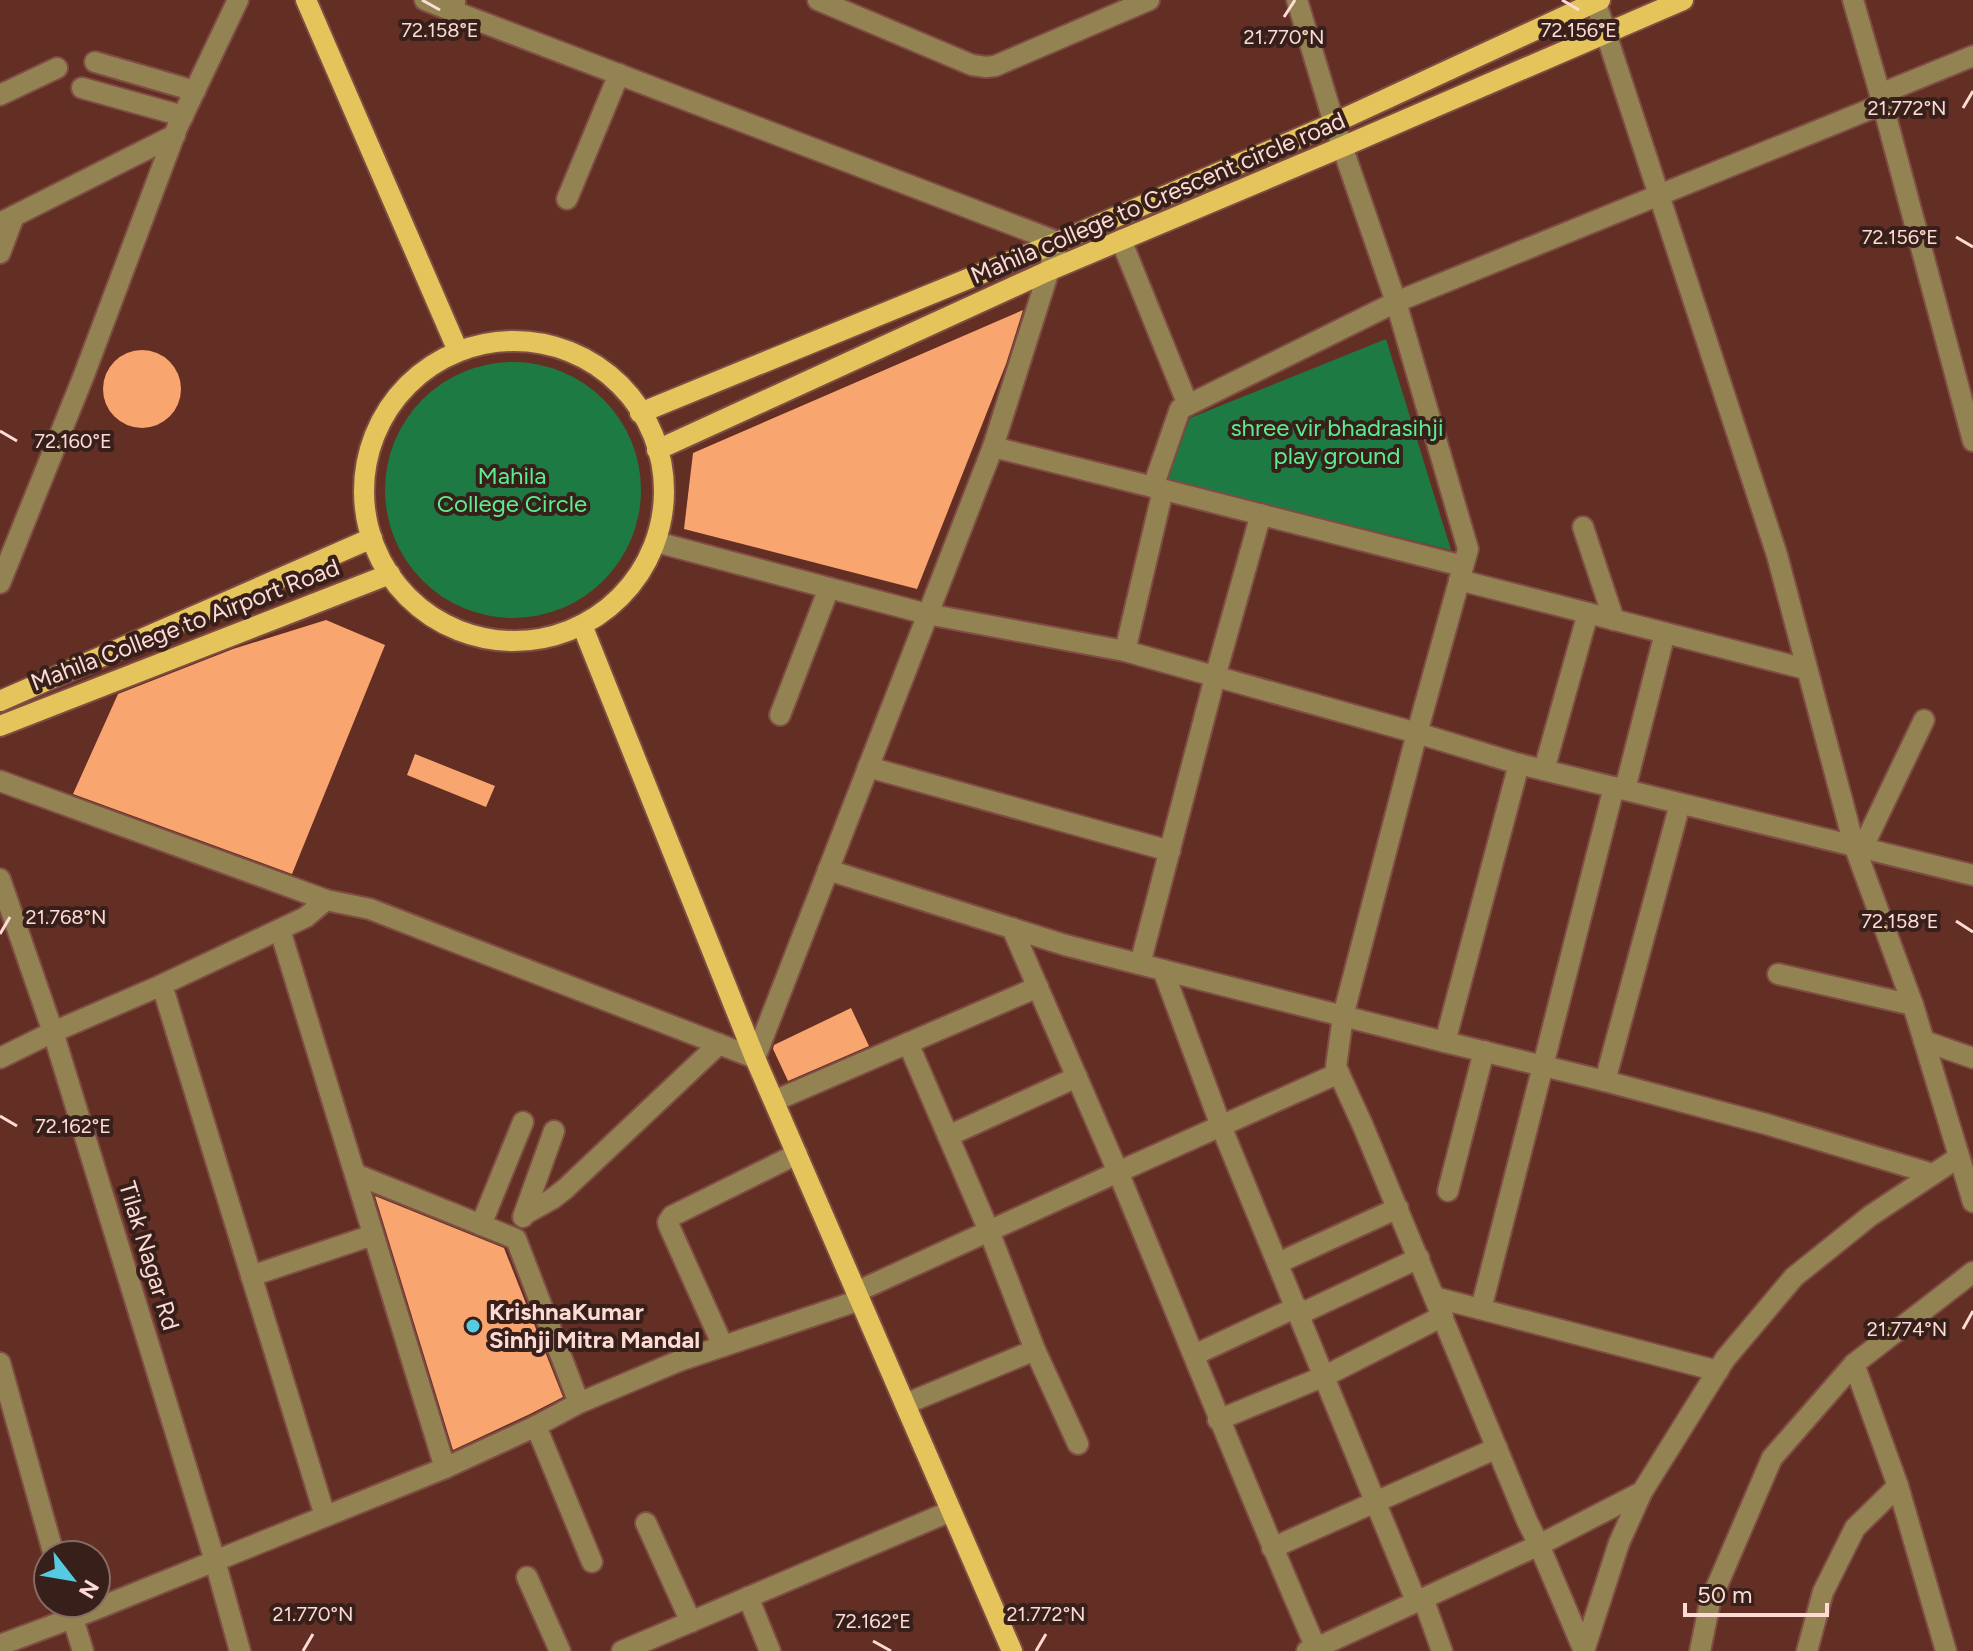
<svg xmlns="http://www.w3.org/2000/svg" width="1973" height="1651" viewBox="0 0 1973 1651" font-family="Figtree,sans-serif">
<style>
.green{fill:#1e7a43}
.building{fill:#f9a570}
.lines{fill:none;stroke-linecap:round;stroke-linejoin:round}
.minor-casing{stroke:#7f4d44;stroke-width:24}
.major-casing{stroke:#7f4d44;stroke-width:24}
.minor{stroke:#938353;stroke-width:20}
.major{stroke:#e5c45b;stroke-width:20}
.ticks{fill:none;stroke:#fddbd4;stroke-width:3}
.poi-dot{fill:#55cae0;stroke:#371f1a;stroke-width:3}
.labels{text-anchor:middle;stroke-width:8;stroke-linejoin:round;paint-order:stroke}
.street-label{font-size:24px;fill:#fddbd4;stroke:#371f1a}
.park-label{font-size:24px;fill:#5aee90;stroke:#371f1a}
.poi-label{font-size:24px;font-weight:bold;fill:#fddbd4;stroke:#371f1a;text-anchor:start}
.ticks-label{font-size:20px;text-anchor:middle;fill:#fddbd4;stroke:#371f1a;stroke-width:8;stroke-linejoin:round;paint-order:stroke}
</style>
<rect width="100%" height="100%" fill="#632e24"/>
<!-- green -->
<g class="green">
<polygon points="1386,339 1451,550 1167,480 1190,418"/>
<circle cx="513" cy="490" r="128"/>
</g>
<!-- building -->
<g class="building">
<polygon points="1023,310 1006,364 917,589 684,529 693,453"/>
<circle cx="142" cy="389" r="39"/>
<polygon points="326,620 385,645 292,874 73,794 118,694 233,649"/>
<polygon points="415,754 495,786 486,807 407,775"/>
<polygon points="851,1008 869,1046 788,1081 773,1049 774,1045"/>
<polygon points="375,1196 504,1248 563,1397 530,1414 453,1450"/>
</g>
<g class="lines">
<defs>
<g id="minor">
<polyline points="425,0 445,8 455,2"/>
<polyline points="818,0 972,65 986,67 995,66 1149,0"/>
<polyline points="1297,0 1334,123 1396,302 1468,549 1417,733 1343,1016 1336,1067 1363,1126 1434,1297 1718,1371"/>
<polyline points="1595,0 1777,555 1854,845 1913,1005 1973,1202"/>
<polyline points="1853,0 1880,94 1973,441"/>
<polyline points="95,62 195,91"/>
<polyline points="82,88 183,116"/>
<polyline points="1880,94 1973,56"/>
<polyline points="0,95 57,68"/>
<polyline points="567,199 619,74"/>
<polyline points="0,223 175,135"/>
<polyline points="1121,240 1188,405"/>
<polyline points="0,253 14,216"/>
<polyline points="993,447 1153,487"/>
<polyline points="1583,527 1614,620"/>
<polyline points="656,542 927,614 1125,651 1417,733 1519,764 1973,875"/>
<polyline points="1463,566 1153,487 1180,409 1396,302 1883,104"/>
<polyline points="1459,580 1806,669"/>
<polyline points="0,583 84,375 177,128 238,0"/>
<polyline points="1125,651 1163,490"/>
<polyline points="780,715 829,588"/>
<polyline points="868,767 1170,851"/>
<polyline points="1544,770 1588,613"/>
<polyline points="0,781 326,900 370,909 755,1058 993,447 1058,242 445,8"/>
<polyline points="1625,789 1665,633"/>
<polyline points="1863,847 1924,720"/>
<polyline points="828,870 1065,945 1445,1042 1605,1081 1766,1124 1933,1174"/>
<polyline points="0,879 53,1032 215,1561 240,1651"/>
<polyline points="280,930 445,1468"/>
<polyline points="1140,964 1215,677 1261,514"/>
<polyline points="1163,970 1221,1126 1416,1601"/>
<polyline points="1778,974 1913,1005"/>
<polyline points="162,985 325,1516"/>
<polyline points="1924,1041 1973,1058"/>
<polyline points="1445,1042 1519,764"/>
<polyline points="908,1043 989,1231 1035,1350 1078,1444"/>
<polyline points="0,1058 53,1032 155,988 306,917 326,900"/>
<polyline points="1605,1081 1680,804"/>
<polyline points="774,1101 1038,987"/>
<polyline points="948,1136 1077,1077"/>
<polyline points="355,1174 516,1239 579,1403"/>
<polyline points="1448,1191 1484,1051"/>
<polyline points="525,1214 552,1199 565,1189 719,1044"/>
<polyline points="523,1217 554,1131"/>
<polyline points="481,1225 523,1122"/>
<polyline points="1278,1263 1398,1208"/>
<polyline points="251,1276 373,1235"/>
<polyline points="856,1292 1118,1172 1012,928"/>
<polyline points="1434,1297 1527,1521 1539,1545 1584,1651"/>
<polyline points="1481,1309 1614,787"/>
<polyline points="1300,1314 1419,1258"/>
<polyline points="723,1346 669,1226 668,1222 672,1216 797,1154"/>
<polyline points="1194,1355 1297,1307"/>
<polyline points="0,1363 54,1555"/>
<polyline points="1854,1364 1898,1486 1946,1651"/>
<polyline points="905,1404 1035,1350"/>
<polyline points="1218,1420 1325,1376 1443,1316"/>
<polyline points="536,1426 592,1562"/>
<polyline points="646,1523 691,1622"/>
<polyline points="1272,1548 1497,1448"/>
<polyline points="527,1577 560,1651"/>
<polyline points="748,1597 770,1651"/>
<polyline points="1423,1598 1442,1651"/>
<polyline points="68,1603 83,1651"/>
<polyline points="0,1645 91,1611 445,1468 536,1426 579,1403 679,1361 860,1300"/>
<polyline points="622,1651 951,1511"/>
<path d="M1307 1651 1316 1648C1247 1490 1184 1330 1118 1172L1339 1073"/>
<polyline points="1317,1651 1316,1648 1539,1545 1642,1492"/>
<polyline points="1584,1651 1619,1543 1642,1492 1725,1359 1794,1277 1870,1216 1959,1157"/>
<polyline points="1700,1651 1710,1602 1772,1458 1854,1364 1973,1272"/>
<polyline points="1807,1651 1823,1592 1855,1528 1898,1486"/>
</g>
<g id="major">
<polyline points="306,0 458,351"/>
<circle cx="514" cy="491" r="150"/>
<polyline points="640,413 1058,242 1334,123 1600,0"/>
<polyline points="657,450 1048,271 1342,147 1683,0"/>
<polyline points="582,625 755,1058 1012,1651"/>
<polyline points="0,701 372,538"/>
<polyline points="0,726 390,574"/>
</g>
</defs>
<!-- minor casing -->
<use href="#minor" class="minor-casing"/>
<!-- major casing -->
<use href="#major" class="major-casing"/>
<!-- minor -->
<use href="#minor" class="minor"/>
<!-- major -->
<use href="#major" class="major"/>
</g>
<!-- ticks -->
<path class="ticks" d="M422 0 440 10M1562 0 1579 10M1284 17 1295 0M1963 108 1973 91M1956 237 1973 247M0 431 17 441M1956 921 1973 932M0 934 10 917M0 1116 17 1126M1963 1329 1973 1311M873 1641 891 1651M303 1651 313 1634M1036 1651 1046 1634"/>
<!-- markers -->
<circle class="poi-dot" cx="473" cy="1326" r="8"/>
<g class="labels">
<!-- street labels -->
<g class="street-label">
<text transform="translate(1158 198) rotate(-23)" y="8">Mahila college to Crescent circle road</text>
<text transform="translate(185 625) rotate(-21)" y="8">Mahila College to Airport Road</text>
<text transform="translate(149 1256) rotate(73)" y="8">Tilak Nagar Rd</text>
</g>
<!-- park labels -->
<g class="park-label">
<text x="1337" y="436">shree vir bhadrasihji<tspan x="1337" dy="28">play ground</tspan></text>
<text x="512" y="484">Mahila<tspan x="512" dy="28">College Circle</tspan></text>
</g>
<!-- poi labels -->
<g class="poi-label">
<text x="489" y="1320">KrishnaKumar<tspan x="489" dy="28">Sinhji Mitra Mandal</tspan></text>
</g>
</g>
<g class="ticks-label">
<text x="440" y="37">72.158°E</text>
<text x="1579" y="37">72.156°E</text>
<text x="1284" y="44">21.770°N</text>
<text x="1907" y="115">21.772°N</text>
<text x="1900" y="244">72.156°E</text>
<text x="73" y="448">72.160°E</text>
<text x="66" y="924">21.768°N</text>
<text x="1900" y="928">72.158°E</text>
<text x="73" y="1133">72.162°E</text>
<text x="1907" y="1336">21.774°N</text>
<text x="313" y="1621">21.770°N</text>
<text x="1046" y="1621">21.772°N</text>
<text x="873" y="1628">72.162°E</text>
</g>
<!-- north arrow -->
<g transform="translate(72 1579) rotate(121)"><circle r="38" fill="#371f1a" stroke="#866a64" stroke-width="2"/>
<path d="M0-6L14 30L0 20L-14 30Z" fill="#55cae0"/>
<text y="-12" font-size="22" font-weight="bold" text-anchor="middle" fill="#fddbd4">N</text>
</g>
<!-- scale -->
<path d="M1685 1603v12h142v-12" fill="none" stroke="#fddbd4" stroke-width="4"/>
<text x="1697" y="1603" font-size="24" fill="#fddbd4" stroke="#371f1a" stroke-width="6" paint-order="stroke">50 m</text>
</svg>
